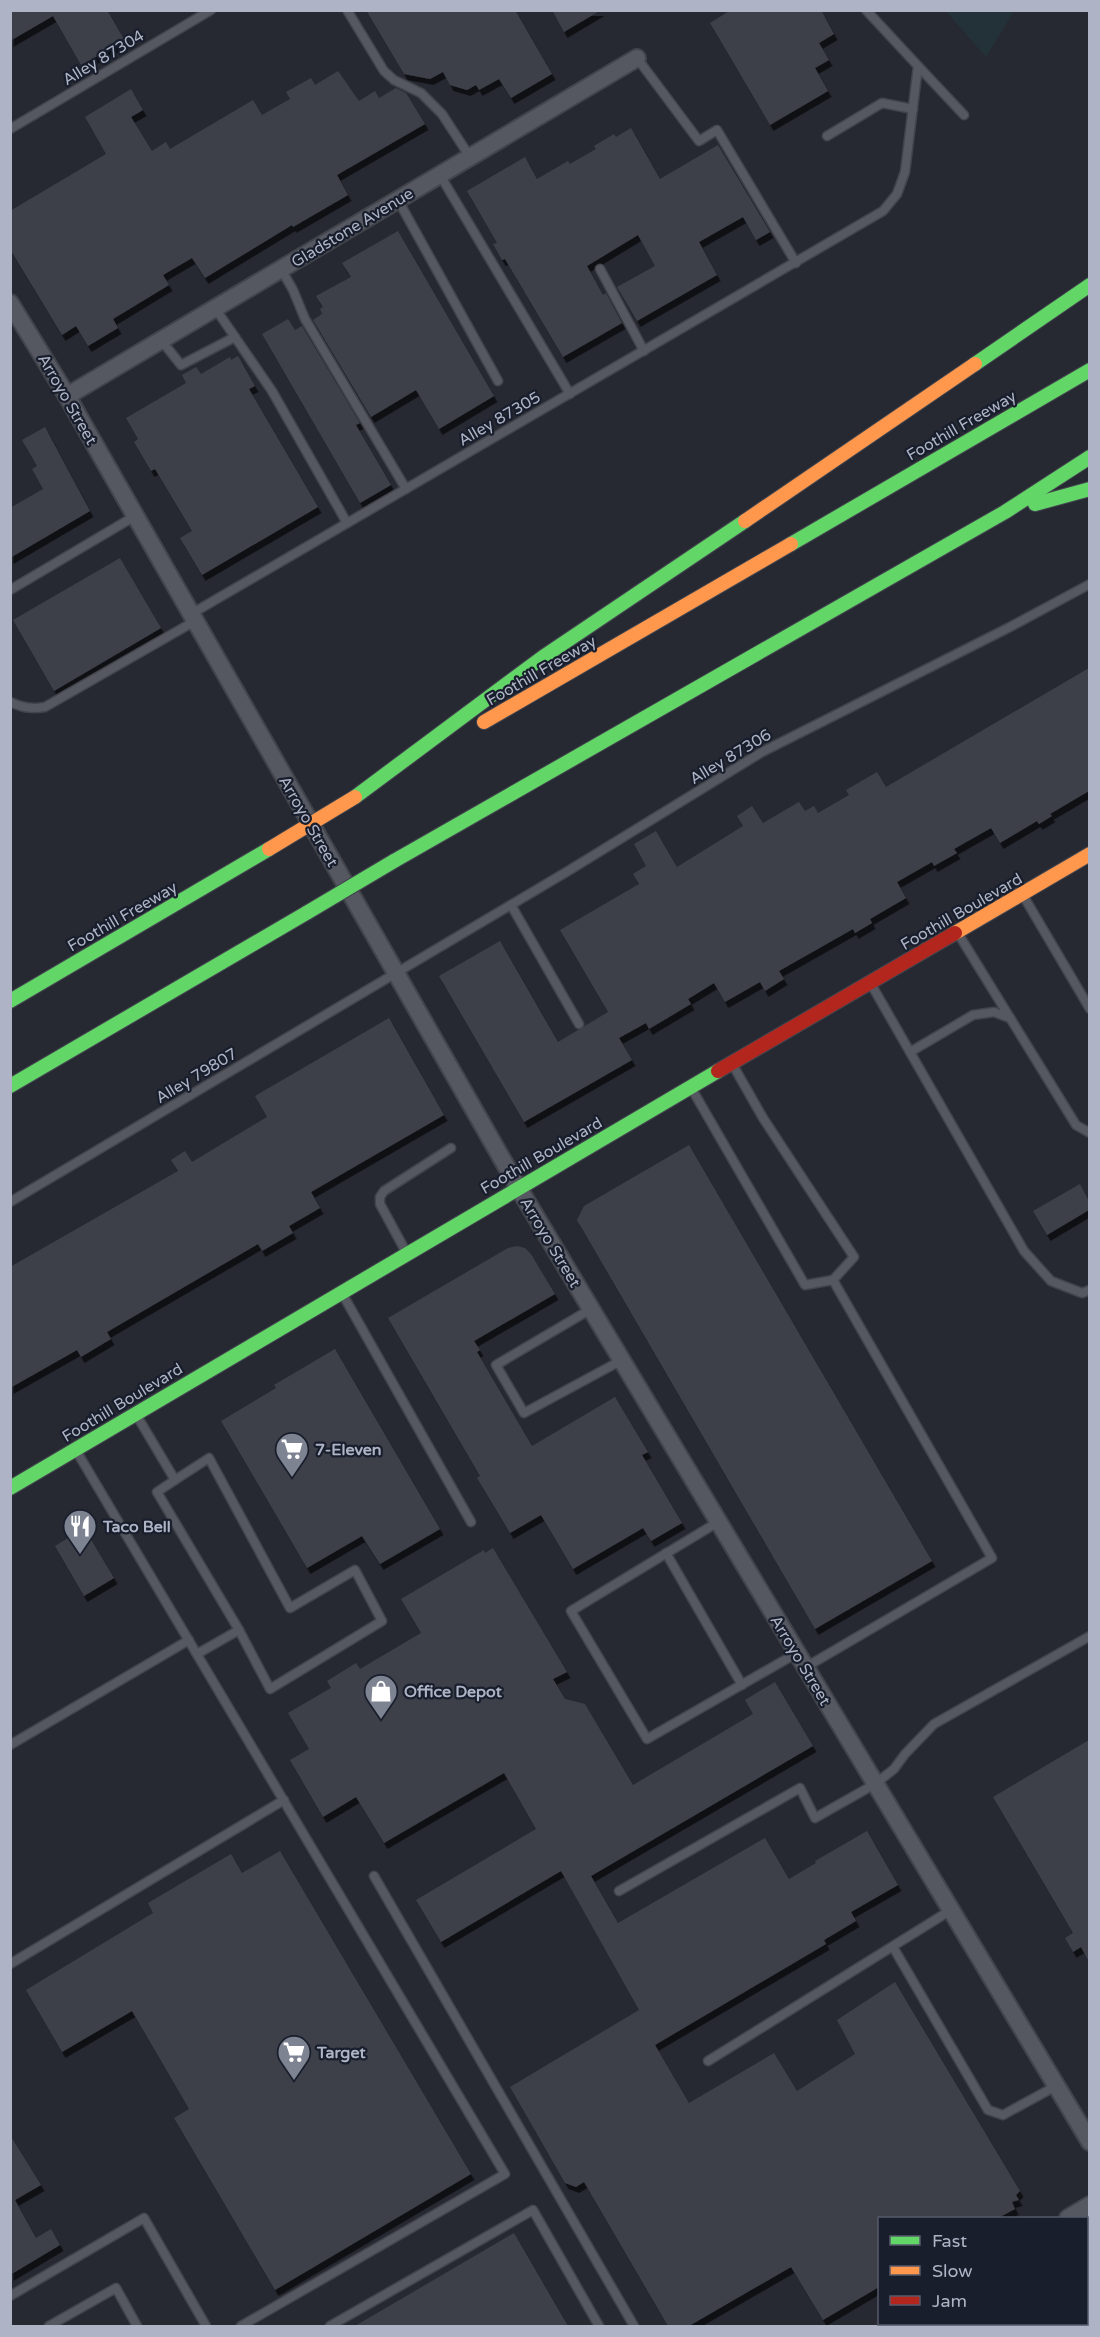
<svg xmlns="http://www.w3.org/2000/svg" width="1100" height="2337" viewBox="0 0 1100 2337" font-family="'Varela Round',sans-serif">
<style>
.green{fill:#233238}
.building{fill:#3d4049;filter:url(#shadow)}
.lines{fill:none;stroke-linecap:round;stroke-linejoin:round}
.lane-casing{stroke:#42444b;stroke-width:11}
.street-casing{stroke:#42444b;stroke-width:20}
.fast-casing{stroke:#43464f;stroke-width:16}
.slow-casing{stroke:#43464f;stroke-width:16}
.jam-casing{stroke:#43464f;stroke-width:16}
.lane{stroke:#565861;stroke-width:8}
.street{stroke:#565861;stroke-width:16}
.fast{stroke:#63d668;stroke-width:14}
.slow{stroke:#ff974d;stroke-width:14}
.jam{stroke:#b3261e;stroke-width:14}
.fast-bridge-casing{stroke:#42454e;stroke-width:16;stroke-linecap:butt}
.slow-bridge-casing{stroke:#42454e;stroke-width:16;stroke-linecap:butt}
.fast-bridge{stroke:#63d668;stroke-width:14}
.slow-bridge{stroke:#ff974d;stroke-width:14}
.labels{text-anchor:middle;stroke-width:4.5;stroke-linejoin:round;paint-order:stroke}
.street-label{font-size:16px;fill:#aeb4c5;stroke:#191e2d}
.poi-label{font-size:16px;font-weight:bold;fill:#aeb4c5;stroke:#191e2d;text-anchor:start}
</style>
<defs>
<filter id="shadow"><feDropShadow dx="3.5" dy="6" stdDeviation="0" flood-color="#0009"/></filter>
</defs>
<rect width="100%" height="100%" fill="#262932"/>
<!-- green -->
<polygon class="green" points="946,11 1014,11 986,57"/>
<!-- building -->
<g class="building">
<polygon points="10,10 107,10 125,41 81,65 53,16 10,41"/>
<polygon points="366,10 515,10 552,74 511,98 499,79 479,90 476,85 467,90 450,85 443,72 430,79 404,74"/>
<polygon points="552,10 601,10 564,32"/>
<polygon points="731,10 821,10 834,34 819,43 829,60 815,68 828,91 770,125 710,23"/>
<polygon points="338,71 359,101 375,91 379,98 396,88 406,93 425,124 337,175 348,195 293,227 292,225 205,278 192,258 163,275 169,285 113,319 118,328 88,346 76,326 62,335 10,249 10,211 106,154 85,117 131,89 143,110 131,117 152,151 166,142 170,149 253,100 262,115 290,99 286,92 311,78 315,85"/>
<polygon points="631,128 660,179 718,145 770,232 756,240 743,217 699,242 717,275 637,321 617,287 655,266 638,235 587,266 603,295 606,293 622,323 563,357 505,259 502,260 493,244 497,243 467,191 525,157 537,179 568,161 570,164 596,149 594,146 614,134 616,137"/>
<polygon points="398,231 494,396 439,429 416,390 371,417 313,320 322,314 320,309 323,307 316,296 351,277 342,263"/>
<polygon points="288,319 295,330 302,326 360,423 356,425 391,485 360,503 262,334"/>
<polygon points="238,356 255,386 249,389 318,507 202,575 180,538 192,531 155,469 151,471 134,442 138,439 126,418 186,383 182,375 196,367 201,374 230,357 231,360"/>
<polygon points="45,427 90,511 10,558 10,508 43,489 32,469 37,466 22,440"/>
<polygon points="120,558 161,628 54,691 13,620"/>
<polygon points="1089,668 1089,791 1050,814 1052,816 1039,824 1037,821 1000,843 991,828 954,849 957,853 934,866 932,862 897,882 906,898 870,919 872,923 855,933 853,929 779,971 784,979 765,991 760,982 725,1002 714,983 688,999 691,1004 649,1029 646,1023 619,1038 632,1060 524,1122 439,976 500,941 558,1042 608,1012 560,930 639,884 633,874 646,866 634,844 656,831 677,867 743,826 737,816 752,806 763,823 799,802 805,811 814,806 818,813 849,795 846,790 877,772 886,787"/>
<polygon points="389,1018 444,1115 311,1192 320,1208 289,1226 293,1233 262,1251 258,1244 107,1332 111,1339 81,1357 77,1350 10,1388 10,1267 178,1171 171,1160 185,1151 192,1162 267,1117 255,1096"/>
<polygon points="689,1145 932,1561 815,1629 577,1220 584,1206"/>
<polygon points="1080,1184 1089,1201 1089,1210 1047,1235 1033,1211"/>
<polygon points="517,1246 525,1248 531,1254 555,1294 474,1341 480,1350 477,1352 532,1446 615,1397 648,1452 642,1455 682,1523 651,1541 643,1528 573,1569 541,1515 510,1533 477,1478 480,1476 388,1318 508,1248"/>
<polygon points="335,1349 440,1529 380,1564 362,1536 307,1568 221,1421 276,1388 274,1385"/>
<polygon points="84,1528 114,1578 84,1596 55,1546"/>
<polygon points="493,1548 567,1672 553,1679 565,1699 585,1704 633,1785 753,1714 745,1700 775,1682 813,1746 591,1876 618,1923 765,1838 789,1879 816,1863 815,1861 867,1831 898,1885 851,1912 856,1921 824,1940 826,1944 655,2045 689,2103 774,2053 797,2091 855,2054 837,2020 895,1982 1020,2191 1016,2195 1019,2200 1012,2202 1015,2209 998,2218 879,2218 879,2287 823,2320 791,2267 689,2326 668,2326 584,2182 576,2187 565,2183 510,2087 639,2010 561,1871 441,1942 416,1900 536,1829 504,1773 384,1843 356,1797 323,1817 290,1760 309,1749 288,1713 331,1688 327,1681 356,1663 360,1669 421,1633 401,1599 484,1550 485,1553"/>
<polygon points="1089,1740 1089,1962 1081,1947 1073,1952 1065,1938 1073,1933 993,1797"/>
<polygon points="280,1851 471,2174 275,2290 174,2118 189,2109 132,2011 62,2052 26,1990 153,1913 148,1903 231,1854 242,1873"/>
<polygon points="10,2135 41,2185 15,2200 36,2238 51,2229 60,2245 10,2275"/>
<polygon points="514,2233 568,2326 355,2326"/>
</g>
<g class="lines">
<defs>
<g id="lane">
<polyline points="347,10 384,71 394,80 421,93 442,114 470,157"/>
<polyline points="637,58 699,141 717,130 796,263"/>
<polyline points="918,66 964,115"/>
<polyline points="10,129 211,10"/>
<polyline points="827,136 882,103 913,109"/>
<polyline points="440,175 570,394"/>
<polyline points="398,200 498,381"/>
<polyline points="281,269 293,290 305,319 406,489"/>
<polyline points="600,269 644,351"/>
<polyline points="215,308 272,391 347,523"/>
<polyline points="161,340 181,365 235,337"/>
<polyline points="10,590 135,516"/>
<polyline points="191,614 883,211 897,194 905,172 918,66 866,10"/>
<path d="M10 702C23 708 32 709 45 707L195 621"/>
<polyline points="1024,897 1090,1009"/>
<polyline points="511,905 579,1024"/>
<polyline points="959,935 1076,1125 1090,1133"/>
<polyline points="871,984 1024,1251 1051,1281 1082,1293 1090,1290"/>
<polyline points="910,1052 973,1015 994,1012 1010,1018"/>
<polyline points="693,1091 805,1285 833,1280 854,1257 763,1118 734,1067"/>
<polyline points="10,1202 568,871 762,752 1008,628 1090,584"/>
<polyline points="405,1250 380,1204 380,1197 384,1191 451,1148"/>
<polyline points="343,1295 471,1522"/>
<polyline points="591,1309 496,1365 524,1413 622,1360"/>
<polyline points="137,1416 175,1480 157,1492 239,1630 197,1654"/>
<polyline points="77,1452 505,2174 241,2326"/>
<polyline points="175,1480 209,1458 290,1608 355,1570 382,1621 270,1689 239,1630"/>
<polyline points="718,1522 571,1611 647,1739 797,1653"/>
<polyline points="666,1553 742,1685"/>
<polyline points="806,1667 992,1558 833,1280"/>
<polyline points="10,1745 189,1640"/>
<polyline points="374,1876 634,2326"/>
<polyline points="619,1891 800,1788 815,1818 875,1784 894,1769 905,1754 934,1724 1090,1636"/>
<polyline points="893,1947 988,2110 1003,2115 1056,2086"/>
<polyline points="10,1964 284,1800"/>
<polyline points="708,2061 951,1910"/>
<polyline points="10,2296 144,2218 206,2326"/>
<polyline points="1086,2322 1089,2326"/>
<polyline points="49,2326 116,2288 137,2326"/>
<polyline points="330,2326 533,2210 599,2326"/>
<polyline points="1009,2326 1014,2324"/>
</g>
<g id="street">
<polyline points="10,303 67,396 518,1187 1090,2142"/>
<polyline points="67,396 637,58"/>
<polyline points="1068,2218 1090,2205"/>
<polyline points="890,2326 895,2324"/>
</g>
<g id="fast">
<polyline points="975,364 1090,285"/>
<polyline points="1035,504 1090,489"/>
<polyline points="791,544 1090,370"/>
<polyline points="355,797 543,657 745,521"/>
<polyline points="394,861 1005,512 1090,457"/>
<polyline points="10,1001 269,849"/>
<polyline points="10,1086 308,912"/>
<polyline points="10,1488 718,1071"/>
</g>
<g id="slow">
<polyline points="745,521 975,364"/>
<polyline points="484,722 791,544"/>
<polyline points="955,933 1090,854"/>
</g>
<polyline id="jam" points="718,1071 955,933"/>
</defs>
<!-- lane casing -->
<use href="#lane" class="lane-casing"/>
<!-- street casing -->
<use href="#street" class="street-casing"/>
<!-- fast casing -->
<use href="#fast" class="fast-casing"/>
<!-- slow casing -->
<use href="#slow" class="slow-casing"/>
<!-- jam casing -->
<use href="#jam" class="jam-casing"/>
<!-- lane -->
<use href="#lane" class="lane"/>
<!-- street -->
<use href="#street" class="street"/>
<!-- fast -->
<use href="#fast" class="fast"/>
<!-- slow -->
<use href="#slow" class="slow"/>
<!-- jam -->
<use href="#jam" class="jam"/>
<defs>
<polyline id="fast-bridge" points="308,912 394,861"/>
<polyline id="slow-bridge" points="269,849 355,797"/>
</defs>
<!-- fast-bridge casing -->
<use href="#fast-bridge" class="fast-bridge-casing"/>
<!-- slow-bridge casing -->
<use href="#slow-bridge" class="slow-bridge-casing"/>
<!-- fast-bridge -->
<use href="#fast-bridge" class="fast-bridge"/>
<!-- slow-bridge -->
<use href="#slow-bridge" class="slow-bridge"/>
</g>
<!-- icons -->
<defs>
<symbol id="supermarket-pin" viewBox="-11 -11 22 30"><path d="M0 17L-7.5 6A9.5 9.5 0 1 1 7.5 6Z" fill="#7e8392" stroke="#191e2d"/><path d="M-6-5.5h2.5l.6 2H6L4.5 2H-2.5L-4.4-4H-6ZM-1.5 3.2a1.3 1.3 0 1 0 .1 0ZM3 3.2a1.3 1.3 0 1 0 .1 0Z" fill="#fff"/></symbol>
<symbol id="restaurant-pin" viewBox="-11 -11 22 30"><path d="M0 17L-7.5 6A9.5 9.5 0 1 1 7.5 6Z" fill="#7e8392" stroke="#191e2d"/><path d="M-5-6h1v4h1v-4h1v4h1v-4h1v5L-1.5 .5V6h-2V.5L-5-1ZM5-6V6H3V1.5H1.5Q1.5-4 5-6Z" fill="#fff"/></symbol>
<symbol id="shop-pin" viewBox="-11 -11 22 30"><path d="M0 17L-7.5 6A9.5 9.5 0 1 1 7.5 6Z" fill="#7e8392" stroke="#191e2d"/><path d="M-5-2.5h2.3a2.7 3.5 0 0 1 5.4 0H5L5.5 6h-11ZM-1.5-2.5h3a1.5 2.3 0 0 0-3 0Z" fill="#fff"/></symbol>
</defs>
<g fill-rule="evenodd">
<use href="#supermarket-pin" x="273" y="1430" width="38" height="52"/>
<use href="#restaurant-pin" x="61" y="1507" width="38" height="52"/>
<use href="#shop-pin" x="362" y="1672" width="38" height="52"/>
<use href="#supermarket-pin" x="275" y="2033" width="38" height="52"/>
</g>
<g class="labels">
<!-- street labels -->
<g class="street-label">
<text transform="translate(103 57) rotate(-31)" y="6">Alley 87304</text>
<text transform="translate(352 227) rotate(-31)" y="6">Gladstone Avenue</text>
<text transform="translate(68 399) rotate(60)" y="6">Arroyo Street</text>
<text transform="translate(499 418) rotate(-30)" y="6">Alley 87305</text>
<text transform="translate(961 425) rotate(-30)" y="6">Foothill Freeway</text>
<text transform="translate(541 670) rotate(-30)" y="6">Foothill Freeway</text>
<text transform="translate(730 756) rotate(-31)" y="6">Alley 87306</text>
<text transform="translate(309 821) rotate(60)" y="6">Arroyo Street</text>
<text transform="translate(961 911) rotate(-30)" y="6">Foothill Boulevard</text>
<text transform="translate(122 916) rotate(-30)" y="6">Foothill Freeway</text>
<text transform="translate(196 1075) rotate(-31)" y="6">Alley 79807</text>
<text transform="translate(541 1155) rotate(-30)" y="6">Foothill Boulevard</text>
<text transform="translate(551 1242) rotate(59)" y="6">Arroyo Street</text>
<text transform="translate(122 1402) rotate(-31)" y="6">Foothill Boulevard</text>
<text transform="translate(801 1660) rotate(59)" y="6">Arroyo Street</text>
</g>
<!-- poi labels -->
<g class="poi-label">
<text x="315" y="1455">7-Eleven</text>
<text x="103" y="1532">Taco Bell</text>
<text x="404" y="1697">Office Depot</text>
<text x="317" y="2058">Target</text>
</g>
</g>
<!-- border -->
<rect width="1100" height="2337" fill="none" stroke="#aeb4c5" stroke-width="24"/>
<!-- legend -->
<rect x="878" y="2217" width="210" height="108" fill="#191e2d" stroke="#555a6a" stroke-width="1.5"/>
<rect x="890" y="2236" width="30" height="9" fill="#63d668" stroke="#555a6a" stroke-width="1.5"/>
<text x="932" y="2247" font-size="18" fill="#aeb4c5">Fast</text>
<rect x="890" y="2266" width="30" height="9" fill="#ff974d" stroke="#555a6a" stroke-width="1.5"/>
<text x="932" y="2277" font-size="18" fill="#aeb4c5">Slow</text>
<rect x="890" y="2296" width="30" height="9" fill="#b3261e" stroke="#555a6a" stroke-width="1.5"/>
<text x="932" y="2307" font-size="18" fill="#aeb4c5">Jam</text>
</svg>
